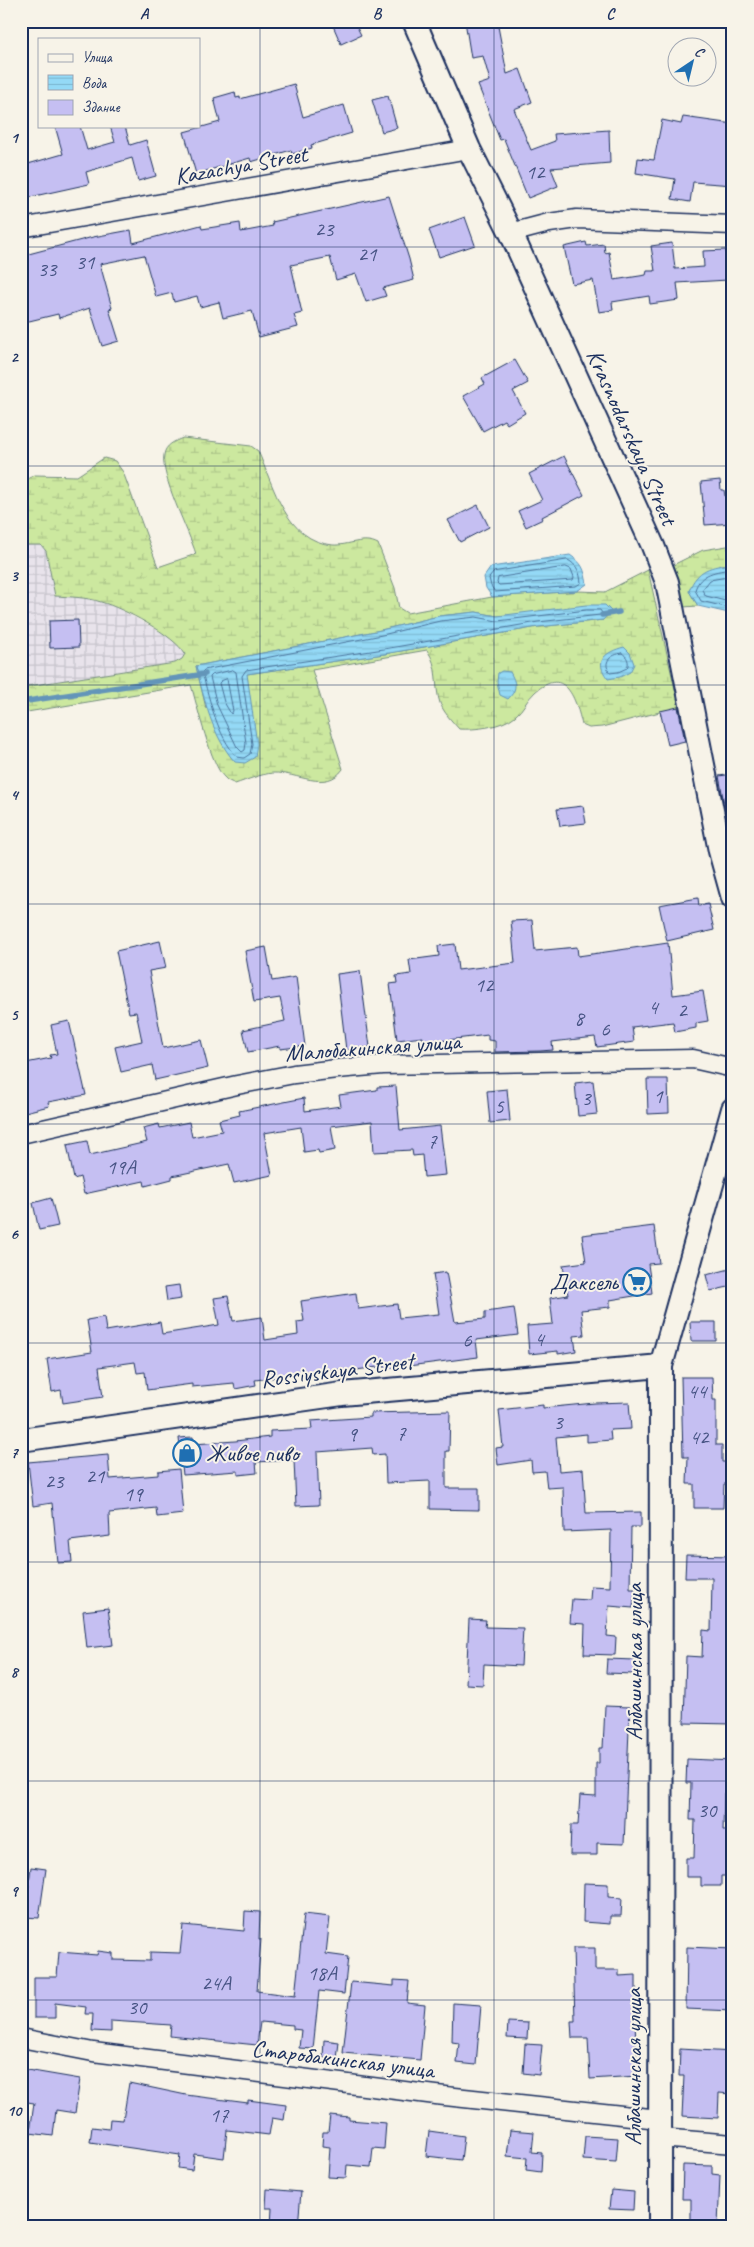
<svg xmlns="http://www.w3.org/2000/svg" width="754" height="2247" viewBox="0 0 754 2247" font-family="Caveat,sans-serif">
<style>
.industrial{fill:url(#industrial-grid)}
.wetland{fill:url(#wetland-marsh);stroke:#748c7e;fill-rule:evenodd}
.water{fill:url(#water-rules);stroke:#6495b9}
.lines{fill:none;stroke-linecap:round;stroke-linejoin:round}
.shore{stroke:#4b739b;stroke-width:1}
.stream{stroke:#6495b9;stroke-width:5.5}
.building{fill:#c5bff2;stroke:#1b2f5e}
.minor-casing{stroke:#1b2f5e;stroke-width:21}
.tertiary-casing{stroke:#1b2f5e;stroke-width:26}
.minor{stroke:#f7f3e8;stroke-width:18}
.tertiary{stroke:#f7f3e8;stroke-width:22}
.grid{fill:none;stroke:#1b2f5e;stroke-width:1;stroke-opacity:0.55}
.labels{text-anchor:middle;stroke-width:4;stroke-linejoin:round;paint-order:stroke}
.number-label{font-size:21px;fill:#465383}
.street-label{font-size:24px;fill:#1b2f5e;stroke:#f7f3e8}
.poi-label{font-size:24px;fill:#1b2f5e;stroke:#f7f3e8;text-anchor:end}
.neatline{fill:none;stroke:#1b2f5e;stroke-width:2}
.grid-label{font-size:16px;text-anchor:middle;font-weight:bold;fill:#1b2f5e}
</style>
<defs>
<pattern id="industrial-grid" width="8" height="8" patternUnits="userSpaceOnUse" patternTransform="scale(1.25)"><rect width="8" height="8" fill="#e8e3eb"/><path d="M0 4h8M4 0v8" fill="none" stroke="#c6c3cc"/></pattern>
<pattern id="wetland-marsh" width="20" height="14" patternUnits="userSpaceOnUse" patternTransform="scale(1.25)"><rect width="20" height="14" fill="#cce89f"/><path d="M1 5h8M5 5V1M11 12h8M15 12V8" fill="none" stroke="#afc78b"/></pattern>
<pattern id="water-rules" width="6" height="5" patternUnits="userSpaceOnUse" patternTransform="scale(1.25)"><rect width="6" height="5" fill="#94d9f6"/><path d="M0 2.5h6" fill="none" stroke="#7fbbd5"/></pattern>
</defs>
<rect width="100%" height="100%" fill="#f7f3e8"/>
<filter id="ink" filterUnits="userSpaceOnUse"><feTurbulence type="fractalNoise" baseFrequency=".02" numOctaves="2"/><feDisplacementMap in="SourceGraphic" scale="10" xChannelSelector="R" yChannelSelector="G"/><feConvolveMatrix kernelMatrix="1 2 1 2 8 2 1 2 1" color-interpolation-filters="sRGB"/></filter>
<g filter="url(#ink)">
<!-- industrial -->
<polygon class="industrial" points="21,545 41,545 46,551 55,596 77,597 100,601 119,609 170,637 180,646 185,654 182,659 176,663 21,687"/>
<!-- wetland -->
<g class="wetland">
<path d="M183 438 251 446 258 451C274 487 286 541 333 545 349 546 363 536 378 544L395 588 399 608 407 613 492 597 577 591 605 592 648 570 679 707 602 727 589 728 582 725C576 700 566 665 535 692 527 699 523 710 515 716 502 727 475 730 459 729 452 721 444 713 440 703 434 686 439 666 427 650L312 670 343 769C326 793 297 772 273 773 261 774 247 780 235 784 232 782 227 781 225 778 211 766 197 705 191 685L21 713V687L175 663 182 659 185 654C174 635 123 608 101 602 86 597 70 597 55 596L46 551 41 545H21V482L35 475 77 476 104 458 115 461 123 472 158 567 196 554C189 531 160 476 164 455 165 445 175 441 183 438ZM476 612 497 616 603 620 538 627 384 654 247 674 206 708 196 666 381 630 439 616Z"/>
<polygon points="733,545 733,564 720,565 689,591 698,606 683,607 673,565 703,550"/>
</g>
<!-- water -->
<g class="water">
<path d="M570 555C583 564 584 568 587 584L577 591 492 597 486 588 484 577 491 567Z"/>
<path d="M733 564V614L698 606 689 591C697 569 711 566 733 564Z"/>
<path d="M586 605H605L611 611 603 620 538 627 384 654 247 674 257 744 255 757 245 763 235 762C212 736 204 699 196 666L381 630 439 616 476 612 497 616Z"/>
<path d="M624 647 630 653 634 664 630 672 620 677 608 679C593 660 606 652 624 647Z"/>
<path d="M502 671 510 672C516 683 518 689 508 699L500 695 497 682 498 673Z"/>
</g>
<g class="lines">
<!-- shore -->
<g class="shore">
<path d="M568 560C577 565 580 572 581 583L576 586 495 592 491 586 489 578 494 572Z"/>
<polygon points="566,567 571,569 574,577 573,580 499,585 497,583 498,578"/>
<path d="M733 569C716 571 700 573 695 590L701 601 733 609"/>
<polyline points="733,576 710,580 702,590 706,596 733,603"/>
<path d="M587 610H600L602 613 600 615 538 622 384 649 246 670 242 676 252 744 250 754 244 758 237 757C217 735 210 701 202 672L204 670 382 635 440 621 476 617 497 621Z"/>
<path d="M622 653C627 656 630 662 627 668L618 672 610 673C602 661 611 655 622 653Z"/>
<polygon points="233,670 236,672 246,743 245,750 242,752 237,747 217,705 210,677 212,675"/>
<polygon points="227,679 233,711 231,714 224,702 219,683 221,681"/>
</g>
<!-- stream -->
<g class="stream">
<polyline points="602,615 619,612"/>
<polyline points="21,702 205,674"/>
</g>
</g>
<!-- building -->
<g class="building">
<polygon points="331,21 354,21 361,35 341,44"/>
<polygon points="465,21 497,21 507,74 520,69 532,102 514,109 531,150 555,141 554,134 609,130 610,163 551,168 558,186 528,198 504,139 500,140 478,85 490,81 483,56 471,58"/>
<polygon points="294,84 303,117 344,105 352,133 311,145 312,148 292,154 291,150 251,162 250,158 196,174 184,132 220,122 214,98 235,92 236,98 240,97 240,99"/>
<polygon points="388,96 397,128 382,132 372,100"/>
<polygon points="683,117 733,124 728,163 733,164 733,185 693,182 690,202 672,199 675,179 636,173 638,158 654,160 662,120 681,124"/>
<polygon points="55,126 80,126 87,150 115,142 110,126 125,126 130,145 146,140 156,176 138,181 132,158 86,172 89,184 21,199 21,166 63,154"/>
<polygon points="389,196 409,259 414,280 383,288 386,296 366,302 356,274 336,280 330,257 291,265 302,313 294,315 298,327 259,337 252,311 223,318 219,302 200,307 197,296 174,302 172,293 156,297 144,255 100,264 112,308 109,309 119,341 102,346 90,308 59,318 58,314 21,323 21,256 93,237 131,230 133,243 201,225 202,229 240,223 241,232 273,226 272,222"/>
<polygon points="465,217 475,245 439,257 429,230"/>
<polygon points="586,242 587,246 604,244 605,253 609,252 614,280 646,275 647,271 655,271 651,246 672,243 675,269 704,267 703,251 726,250 728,280 677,283 679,300 650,304 649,296 612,302 613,310 599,312 593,280 572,284 564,247"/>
<polygon points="515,360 528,383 513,391 525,413 507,424 504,420 483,431 463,396 485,384 482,378"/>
<polygon points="564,456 584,495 542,517 543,519 526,527 518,511 542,500 529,474"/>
<polygon points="720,480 721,490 724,490 725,496 733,495 733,523 705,525 701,482"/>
<polygon points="478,505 489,527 460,542 448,520"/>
<polygon points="78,620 79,647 50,648 49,621"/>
<polygon points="678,707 685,741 668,745 660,711"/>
<polygon points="733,774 733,819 727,820 719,776"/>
<polygon points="583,806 586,823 560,826 557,809"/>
<polygon points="698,898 699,906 708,904 714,930 667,941 659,905"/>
<polygon points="532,920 535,951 577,947 578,956 668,943 673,995 703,991 708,1021 696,1023 696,1028 675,1032 673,1022 632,1027 634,1042 597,1047 595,1037 552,1042 553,1050 540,1051 495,1052 495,1041 488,1040 488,1035 423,1043 423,1037 397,1040 390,984 397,983 396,976 411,974 409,960 439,956 438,946 455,944 458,970 515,963 511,921"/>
<polygon points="160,941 166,968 149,971 163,1048 201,1040 208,1068 155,1080 152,1065 121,1072 115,1047 142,1041 136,1012 129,1013 116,951"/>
<polygon points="266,947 272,981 296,977 305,1046 280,1049 280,1046 248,1052 243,1030 285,1021 280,998 254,1002 245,951"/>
<polygon points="360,971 370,1047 346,1050 337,974"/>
<polygon points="69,1021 86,1095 48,1102 49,1106 21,1113 21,1064 51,1058 50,1055 57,1054 51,1025"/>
<polygon points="647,1079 668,1079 669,1113 648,1114"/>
<polygon points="593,1081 597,1114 578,1116 575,1083"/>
<polygon points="396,1086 400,1130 440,1126 446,1175 424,1177 422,1155 413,1156 412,1150 374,1152 372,1121 331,1126 335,1150 319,1153 318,1150 304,1152 301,1127 264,1133 272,1175 234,1183 229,1164 172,1176 172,1179 145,1186 144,1181 84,1194 80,1177 74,1179 67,1145 87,1141 90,1155 147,1142 143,1128 159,1124 160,1128 189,1122 192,1137 222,1131 219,1120 240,1115 239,1111 304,1098 305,1111 341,1106 339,1095 377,1090 377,1087"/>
<polygon points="507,1089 510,1121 490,1123 487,1091"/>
<polygon points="51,1198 58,1226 39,1230 33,1203"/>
<polygon points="654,1226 659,1263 648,1264 652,1293 610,1300 610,1307 581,1310 584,1335 574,1336 576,1351 558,1354 558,1351 529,1354 527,1326 553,1324 550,1298 568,1295 563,1265 586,1262 582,1235"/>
<polygon points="730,1269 733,1286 710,1291 706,1275"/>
<polygon points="446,1272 455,1322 485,1319 485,1312 514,1308 518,1335 476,1340 478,1357 385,1369 385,1366 342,1372 342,1369 255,1380 256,1385 235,1389 234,1383 192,1387 192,1384 147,1390 145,1372 137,1373 135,1362 99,1367 103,1397 63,1403 61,1390 52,1392 47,1359 92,1352 87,1320 104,1317 106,1331 160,1322 162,1334 219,1325 214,1298 228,1296 233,1321 262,1317 265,1340 298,1335 297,1322 304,1321 301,1301 356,1293 358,1309 397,1304 399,1318 439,1314 433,1274"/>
<polygon points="179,1285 181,1299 167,1301 165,1287"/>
<polygon points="690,1322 716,1322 716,1341 691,1341"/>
<polygon points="681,1377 712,1377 713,1400 716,1400 716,1445 722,1445 722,1462 727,1462 727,1484 724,1484 723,1508 694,1508 694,1484 687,1484 688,1457 683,1457"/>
<polygon points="629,1402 631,1429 610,1430 611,1440 587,1442 587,1434 556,1437 559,1471 583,1469 586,1513 641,1512 641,1527 631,1527 630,1589 635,1589 633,1608 609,1606 607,1636 616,1637 615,1655 584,1654 585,1624 570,1623 572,1599 590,1600 591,1586 610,1587 611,1530 564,1532 563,1487 547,1488 545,1471 532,1472 531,1460 498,1465 496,1448 503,1447 499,1410 543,1405 543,1408 595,1403"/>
<polygon points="450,1411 449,1451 446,1451 446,1488 479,1488 479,1510 430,1509 430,1481 386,1483 385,1454 373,1455 372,1448 317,1452 319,1505 296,1506 294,1460 256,1462 257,1473 238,1475 238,1471 183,1475 179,1438 193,1437 194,1444 235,1441 270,1437 270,1431 312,1429 311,1421 371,1417 371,1413"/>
<polygon points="108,1455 110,1479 158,1475 158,1471 179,1469 183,1514 157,1517 156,1508 109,1513 110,1536 70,1541 72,1562 58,1563 52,1503 33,1506 28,1462"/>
<polygon points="686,1555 733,1556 733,1724 684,1723 686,1656 702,1657 703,1630 711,1631 712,1578 685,1578"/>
<polygon points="108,1608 113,1645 87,1648 83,1611"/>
<polygon points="469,1619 486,1620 485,1627 523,1628 521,1666 484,1664 483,1685 466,1684"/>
<polygon points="607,1659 635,1660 634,1674 606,1673"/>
<polygon points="605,1706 630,1707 624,1844 597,1843 597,1855 570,1855 571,1825 578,1825 580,1795 596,1796 596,1763 599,1763 599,1748 603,1748"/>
<polygon points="687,1759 733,1761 733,1793 724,1793 723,1830 733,1830 733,1876 721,1876 721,1886 701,1886 701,1877 686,1877 686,1858 694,1858 695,1820 690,1820 691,1783 686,1783"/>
<polygon points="31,1867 46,1869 39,1918 25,1917"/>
<polygon points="584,1883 608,1884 608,1897 622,1898 621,1916 610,1916 610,1924 583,1922"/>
<polygon points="245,1911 260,1912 259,1939 261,1939 257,1991 295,1996 304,1914 330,1917 326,1954 348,1957 344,1994 319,1991 313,2049 299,2048 301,2030 293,2029 293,2025 260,2022 257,2045 170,2036 171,2025 111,2021 111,2032 92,2031 93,2014 85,2014 86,2007 55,2003 55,2018 34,2018 34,1977 57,1977 59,1952 97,1955 98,1951 113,1953 113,1960 150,1961 150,1952 180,1953 183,1925 244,1931"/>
<polygon points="687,1947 733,1949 733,2011 686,2009"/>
<polygon points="573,1948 595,1948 595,1970 619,1970 619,1976 636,1975 636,2004 640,2004 640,2018 635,2019 637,2076 590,2079 588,2038 572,2038 571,2021 575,2021"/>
<polygon points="394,1980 409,1981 407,2003 425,2005 420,2060 343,2053 351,1982 394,1986"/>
<polygon points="453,2003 481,2005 476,2065 457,2063 459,2043 452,2042"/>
<polygon points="508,2022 528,2023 527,2039 507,2038"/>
<polygon points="324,2040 339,2042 337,2059 323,2058"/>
<polygon points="525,2044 542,2045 539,2075 523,2073"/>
<polygon points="680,2049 733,2052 731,2094 719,2093 718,2118 682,2116 684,2076 679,2076"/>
<polygon points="21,2069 80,2079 75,2113 56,2110 53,2136 30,2133 34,2103 21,2101"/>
<polygon points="129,2083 186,2095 248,2103 248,2100 286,2105 284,2120 272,2118 269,2135 227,2130 224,2158 194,2154 192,2170 178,2168 180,2155 90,2142 92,2127 109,2129 110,2119 123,2120"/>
<polygon points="330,2115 349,2117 349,2120 386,2123 384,2149 373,2148 371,2167 347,2165 346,2178 328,2177 330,2147 322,2146 323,2132 328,2132"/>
<polygon points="510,2130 534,2132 532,2152 542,2153 541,2172 526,2170 527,2158 507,2156"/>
<polygon points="429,2131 464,2136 461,2160 426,2156"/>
<polygon points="585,2136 618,2138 616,2162 583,2160"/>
<polygon points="683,2165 712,2166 712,2174 720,2175 718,2226 691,2226 691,2199 682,2199"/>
<polygon points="267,2189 301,2192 298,2226 271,2226 272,2208 266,2208"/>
<polygon points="611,2190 634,2192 633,2210 609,2209"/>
</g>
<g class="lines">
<defs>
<g id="minor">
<polyline points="21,228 469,149"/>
<polyline points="511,233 549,223 577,219 733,225"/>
<polyline points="21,1134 237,1085 294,1074 337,1069 383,1065 693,1059 733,1068"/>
<polyline points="21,2038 93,2052 436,2095 659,2119"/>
<polyline points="660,2138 733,2144"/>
</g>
<g id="tertiary">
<polyline points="414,21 469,149 511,233 653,546 667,582 720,851 733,898"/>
<polyline points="21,1440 342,1394 661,1366"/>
<polyline points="660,2226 661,1366 733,1109"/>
</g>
</defs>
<!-- minor casing -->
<use href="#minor" class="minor-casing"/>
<!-- tertiary casing -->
<use href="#tertiary" class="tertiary-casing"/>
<!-- minor -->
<use href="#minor" class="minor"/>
<!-- tertiary -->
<use href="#tertiary" class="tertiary"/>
</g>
</g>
<!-- grid -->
<path class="grid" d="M260 21V2226M494 21V2226M21 247H733M21 466H733M21 685H733M21 904H733M21 1124H733M21 1343H733M21 1562H733M21 1781H733M21 2000H733"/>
<!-- icons -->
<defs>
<symbol id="supermarket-ring" viewBox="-11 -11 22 22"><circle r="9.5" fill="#f7f3e8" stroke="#1f6fb2" stroke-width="1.5"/><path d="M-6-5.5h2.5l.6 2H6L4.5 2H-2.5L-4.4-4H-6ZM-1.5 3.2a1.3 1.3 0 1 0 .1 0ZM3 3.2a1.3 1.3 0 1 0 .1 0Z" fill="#1f6fb2"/></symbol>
<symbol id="shop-ring" viewBox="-11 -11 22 22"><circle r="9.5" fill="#f7f3e8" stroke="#1f6fb2" stroke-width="1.5"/><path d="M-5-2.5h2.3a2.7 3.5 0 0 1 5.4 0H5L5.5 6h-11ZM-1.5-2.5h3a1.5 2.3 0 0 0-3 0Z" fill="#1f6fb2"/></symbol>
</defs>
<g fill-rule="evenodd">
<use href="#supermarket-ring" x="621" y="1266" width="32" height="32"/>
<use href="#shop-ring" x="171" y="1437" width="32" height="32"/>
</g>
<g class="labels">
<!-- number labels -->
<g class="number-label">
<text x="535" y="179">12</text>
<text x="324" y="236">23</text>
<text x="367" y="261">21</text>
<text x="85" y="269">31</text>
<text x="47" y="276">33</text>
<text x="484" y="992">12</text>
<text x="653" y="1014">4</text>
<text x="682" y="1017">2</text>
<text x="579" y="1025">8</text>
<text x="605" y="1036">6</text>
<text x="658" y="1103">1</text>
<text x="586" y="1105">3</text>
<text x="499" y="1113">5</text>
<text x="432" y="1148">7</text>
<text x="121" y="1174">19А</text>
<text x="539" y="1346">4</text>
<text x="467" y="1347">6</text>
<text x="697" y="1398">44</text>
<text x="558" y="1429">3</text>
<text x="401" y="1440">7</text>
<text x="352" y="1441">9</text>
<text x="699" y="1444">42</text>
<text x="95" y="1483">21</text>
<text x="54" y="1488">23</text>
<text x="133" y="1501">19</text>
<text x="707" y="1817">30</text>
<text x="322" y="1980">18А</text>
<text x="216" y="1990">24А</text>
<text x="137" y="2014">30</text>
<text x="219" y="2122">17</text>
</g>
<!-- street labels -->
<g class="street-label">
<text transform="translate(241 165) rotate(-10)" y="8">Kazachya Street</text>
<text transform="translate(632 437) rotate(66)" y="8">Krasnodarskaya Street</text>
<text transform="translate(373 1047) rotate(-4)" y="8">Малобакинская улица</text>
<text transform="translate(337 1370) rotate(-7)" y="8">Rossiyskaya Street</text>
<text transform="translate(634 1662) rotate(-90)" y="8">Албашинская улица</text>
<text transform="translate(343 2059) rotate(7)" y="8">Старобакинская улица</text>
<text transform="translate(633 2067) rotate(-90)" y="8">Албашинская улица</text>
</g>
<!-- poi labels -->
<g class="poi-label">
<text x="618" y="1290">Даксель</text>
<text x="206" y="1461" text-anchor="start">Живое пиво</text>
</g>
</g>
<!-- margin -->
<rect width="754" height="2247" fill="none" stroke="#f7f3e8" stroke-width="55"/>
<!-- legend -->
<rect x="38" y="38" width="162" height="90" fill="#f7f3e8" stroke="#9fa5b1"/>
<rect x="48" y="54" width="25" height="8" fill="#f7f3e8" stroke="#9fa5b1"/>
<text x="82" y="62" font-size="15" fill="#1b2f5e">Улица</text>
<rect x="48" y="75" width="25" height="15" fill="url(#water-rules)" stroke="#9fa5b1"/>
<text x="82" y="88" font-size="15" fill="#1b2f5e">Вода</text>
<rect x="48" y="100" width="25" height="15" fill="#c5bff2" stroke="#9fa5b1"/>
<text x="82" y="112" font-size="15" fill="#1b2f5e">Здание</text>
<!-- north arrow -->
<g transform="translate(692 62) rotate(35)"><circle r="24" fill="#f7f3e8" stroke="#9fa5b1"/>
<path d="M0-4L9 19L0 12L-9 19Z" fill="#1f6fb2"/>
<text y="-8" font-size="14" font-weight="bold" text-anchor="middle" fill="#1b2f5e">С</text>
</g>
<rect x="28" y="28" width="698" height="2192" class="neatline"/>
<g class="grid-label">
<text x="144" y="19">A</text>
<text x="377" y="19">B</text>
<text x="610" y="19">C</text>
<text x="14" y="143">1</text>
<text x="14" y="362">2</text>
<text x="14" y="581">3</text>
<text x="14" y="800">4</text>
<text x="14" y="1020">5</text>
<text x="14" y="1239">6</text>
<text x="14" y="1458">7</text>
<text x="14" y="1677">8</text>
<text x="14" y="1896">9</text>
<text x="14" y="2116">10</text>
</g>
</svg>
